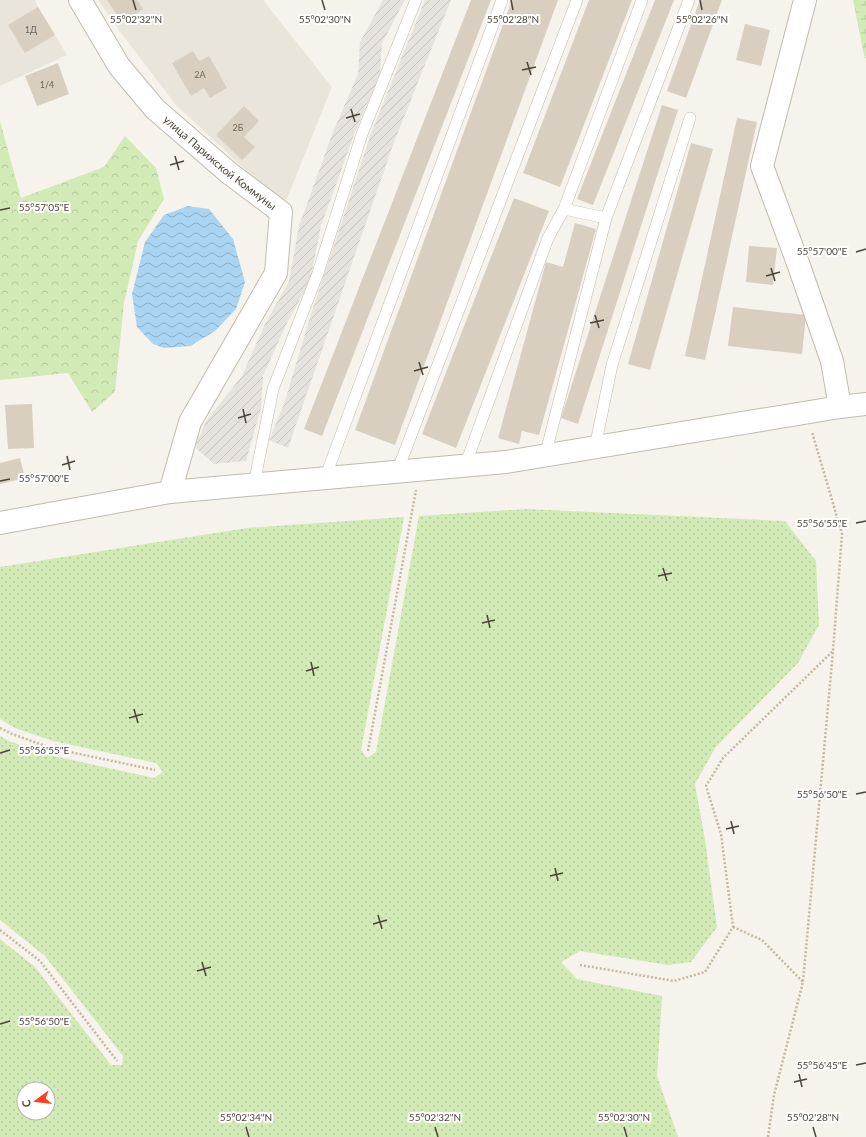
<svg xmlns="http://www.w3.org/2000/svg" width="866" height="1137" viewBox="0 0 866 1137" font-family="Lato,sans-serif">
<style>
.residential{fill:#eae5da}
.industrial{fill:url(#industrial-furrows)}
.green{fill:url(#green-dots);fill-rule:evenodd}
.forest{fill:url(#forest-crowns)}
.wetland{fill:url(#wetland-marsh)}
.water{fill:url(#water-waves)}
.building{fill:#d8cfc1}
.lines{fill:none;stroke-linecap:round;stroke-linejoin:round}
.lane-casing{stroke:#c2bbae;stroke-width:12}
.street-casing{stroke:#c2bbae;stroke-width:24}
.path{stroke:#c4b79f;stroke-width:2.5;stroke-dasharray:2 2;stroke-linecap:butt}
.lane{stroke:#fff;stroke-width:11}
.street{stroke:#fff;stroke-width:22}
.ticks{fill:none;stroke:#4b4439;stroke-width:1.5}
.labels{text-anchor:middle;stroke-width:4;stroke-linejoin:round;paint-order:stroke}
.number-label{font-size:9px;fill:#6e675b}
.street-label{font-size:11px;fill:#4b4439;stroke:#fff}
.ticks-label{font-size:10px;text-anchor:middle;fill:#4b4439;stroke:#fff;stroke-width:4;stroke-linejoin:round;paint-order:stroke}
</style>
<defs>
<pattern id="industrial-furrows" width="10" height="10" patternUnits="userSpaceOnUse"><rect width="10" height="10" fill="#e6e2dd"/><path d="M-1 1l2-2M0 10L10 0M9 11l2-2" fill="none" stroke="#c7c3be"/></pattern>
<pattern id="green-dots" width="8" height="8" patternUnits="userSpaceOnUse"><rect width="8" height="8" fill="#d2eab5"/><path d="M2 2h.1M6 6h.1" fill="none" stroke="#b6ca9c" stroke-width="1.8" stroke-linecap="round"/></pattern>
<pattern id="forest-crowns" width="20" height="18" patternUnits="userSpaceOnUse"><rect width="20" height="18" fill="#d2eab5"/><path d="M2 6a3 3 0 1 1 6 0M12 15a3 3 0 1 1 6 0" fill="none" stroke="#b6ca9c"/></pattern>
<pattern id="wetland-marsh" width="20" height="14" patternUnits="userSpaceOnUse"><rect width="20" height="14" fill="#d2eab5"/><path d="M1 5h8M5 5V1M11 12h8M15 12V8" fill="none" stroke="#b6ca9c"/></pattern>
<pattern id="water-waves" width="16" height="10" patternUnits="userSpaceOnUse"><rect width="16" height="10" fill="#a9d4f2"/><path d="M0 5q4-4 8 0t8 0" fill="none" stroke="#8caec5"/></pattern>
</defs>
<rect width="100%" height="100%" fill="#f6f3ec"/>
<!-- residential -->
<g class="residential">
<polygon points="0,0 35,0 38,7 67,55 0,86"/>
<polygon points="98,0 263,0 332,87 284,206 176,105 121,33"/>
</g>
<!-- industrial -->
<g class="industrial">
<polygon points="383,0 405,0 382,43 380,74 355,132 321,226 310,281 286,325 263,376 261,408 246,461 214,464 195,447 206,421 242,376 265,324 289,281 299,226 333,132 358,74 360,42"/>
<polygon points="425,0 451,0 394,142 288,448 269,440 284,404 311,314 372,131"/>
</g>
<!-- green -->
<path class="green" d="M526 509 785 521 816 561 819 625 798 663 715 748 695 784 705 840 717 927 691 962 668 965 580 951 561 962 577 979 662 996 657 1076 678 1137H0V939L35 967 111 1065H122L123 1056 45 956 0 920V736L9 741 49 755 154 778 163 772 156 763 53 741 15 728 0 719V567L247 528 404 517 361 750 367 758 376 752 419 516ZM24 1089H48V1113H24Z"/>
<!-- forest -->
<polygon class="forest" points="0,121 21,198 104,167 125,136 156,168 164,199 138,241 124,303 115,392 92,412 68,373 0,380"/>
<!-- wetland -->
<polygon class="wetland" points="853,0 866,0 866,59 864,55"/>
<!-- water -->
<polygon class="water" points="188,206 209,209 233,239 245,282 236,309 215,331 190,346 164,348 153,344 137,327 132,294 145,242 164,215"/>
<!-- building -->
<g class="building">
<polygon points="107,0 137,0 143,9 122,23"/>
<polygon points="471,0 491,0 322,436 304,429"/>
<polygon points="512,0 558,0 395,445 355,430"/>
<polygon points="589,0 632,0 560,187 523,173"/>
<polygon points="655,0 674,0 593,205 577,199"/>
<polygon points="700,0 722,0 686,98 667,91"/>
<polygon points="38,7 55,35 25,53 8,25"/>
<polygon points="745,24 770,30 761,66 736,60"/>
<polygon points="193,51 199,61 209,56 227,88 210,98 204,88 191,96 172,63"/>
<polygon points="58,63 69,94 37,106 25,76"/>
<polygon points="662,105 678,110 578,424 561,418"/>
<polygon points="244,106 259,121 244,137 255,147 242,160 216,135"/>
<polygon points="737,118 757,122 705,360 685,356"/>
<polygon points="691,143 713,149 650,370 628,364"/>
<polygon points="514,198 549,211 456,448 422,434"/>
<polygon points="575,223 596,229 539,435 522,431 519,444 498,438 546,262 563,267"/>
<polygon points="749,246 777,248 773,285 746,282"/>
<polygon points="733,307 806,315 802,354 728,346"/>
<polygon points="32,404 34,448 8,449 5,405"/>
<polygon points="20,458 25,478 0,484 0,463"/>
</g>
<g class="lines">
<defs>
<g id="lane">
<polyline points="564,209 606,218"/>
<polyline points="595,447 612,365 690,118"/>
<polyline points="545,456 606,218 689,0"/>
<polyline points="465,466 548,238 564,209 642,0"/>
<polyline points="397,472 577,0"/>
<polyline points="325,478 502,0"/>
<polyline points="254,484 273,389 318,273 362,134 416,0"/>
</g>
<g id="street">
<path id="s1" d="M80 0 119 66 155 109 229 173 281 212 276 273 190 422 170 492"/>
<polyline points="805,0 762,166 799,266 832,361 840,407"/>
<polyline points="0,523 170,492 506,462 840,407 866,404"/>
</g>
</defs>
<!-- lane casing -->
<use href="#lane" class="lane-casing"/>
<!-- street casing -->
<use href="#street" class="street-casing"/>
<!-- path -->
<g class="path">
<polyline points="0,728 12,734 51,748 155,770"/>
<polyline points="368,751 416,490"/>
<polyline points="733,927 762,940 803,982"/>
<polyline points="0,930 40,961 117,1061"/>
<polyline points="580,965 674,981 705,972 733,927 721,834 706,786 723,758 833,651"/>
<polyline points="768,1137 774,1095 803,982 833,651 842,534 812,432"/>
</g>
<!-- lane -->
<use href="#lane" class="lane"/>
<!-- street -->
<use href="#street" class="street"/>
</g>
<!-- ticks -->
<path class="ticks" d="M133 0 136 10M322 0 325 10M511 0 513 10M700 0 702 10M527 62 531 75M522 70 536 67M351 109 355 122M346 118 360 114M175 156 179 170M170 165 184 161M0 210 10 208M856 252 866 249M771 268 775 281M766 276 780 272M595 315 599 328M590 323 604 320M419 362 423 375M414 371 428 367M243 409 246 423M238 418 251 414M67 456 70 470M62 465 75 461M0 481 10 479M856 523 866 521M663 568 667 581M658 576 672 573M487 615 490 628M482 623 495 620M311 662 314 676M306 671 319 667M134 709 138 723M129 718 143 714M0 753 10 750M856 794 866 792M731 821 734 834M726 829 739 826M555 868 558 881M550 876 563 873M378 915 382 929M373 924 387 920M202 962 206 976M197 971 211 967M0 1024 10 1021M856 1065 866 1063M799 1074 802 1087M794 1082 807 1079M246 1127 249 1137M435 1127 438 1137M624 1127 627 1137M813 1127 816 1137"/>
<g class="labels">
<!-- number labels -->
<g class="number-label">
<text x="31" y="33">1Д</text>
<text x="200" y="78">2А</text>
<text x="47" y="88">1/4</text>
<text x="238" y="131">2Б</text>
</g>
<!-- street labels -->
<g class="street-label">
<text dy="4" stroke="none"><textPath href="#s1" startOffset="217">улица Парижской Коммуны</textPath></text>
</g>
</g>
<g class="ticks-label">
<text x="136" y="23">55°02'32"N</text>
<text x="325" y="23">55°02'30"N</text>
<text x="513" y="23">55°02'28"N</text>
<text x="702" y="23">55°02'26"N</text>
<text x="44" y="211">55°57'05"E</text>
<text x="822" y="255">55°57'00"E</text>
<text x="44" y="482">55°57'00"E</text>
<text x="822" y="527">55°56'55"E</text>
<text x="44" y="754">55°56'55"E</text>
<text x="822" y="798">55°56'50"E</text>
<text x="44" y="1025">55°56'50"E</text>
<text x="822" y="1069">55°56'45"E</text>
<text x="246" y="1121">55°02'34"N</text>
<text x="435" y="1121">55°02'32"N</text>
<text x="624" y="1121">55°02'30"N</text>
<text x="813" y="1121">55°02'28"N</text>
</g>
<!-- north arrow -->
<g transform="translate(36 1101) rotate(255)"><circle r="19" fill="#ffffff" stroke="#b7b4b0"/>
<path d="M0-3L7 15L0 10L-7 15Z" fill="#fc3f1d"/>
<text y="-6" font-size="11" font-weight="bold" text-anchor="middle" fill="#4b4439">С</text>
</g>
</svg>
